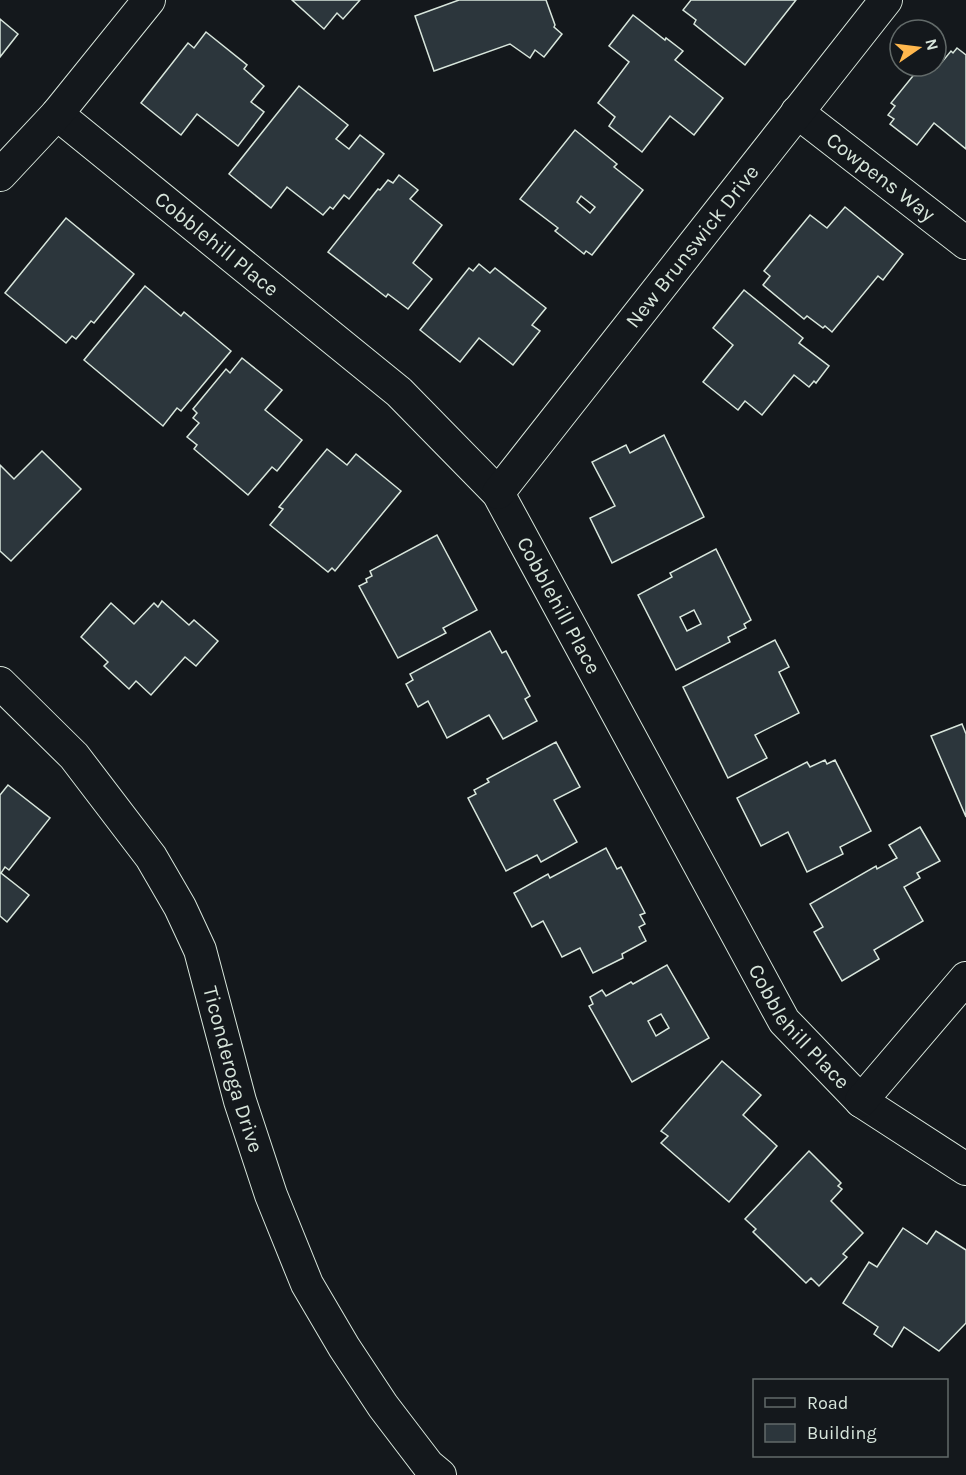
<svg xmlns="http://www.w3.org/2000/svg" width="966" height="1475" viewBox="0 0 966 1475" font-family="Karla,sans-serif">
<style>
.building{fill:#2c363c;stroke:#d8e6dc;stroke-width:1.5;fill-rule:evenodd}
.lines{fill:none;stroke-linecap:round;stroke-linejoin:round}
.street-casing{stroke:#d8e6dc;stroke-width:34}
.street{stroke:#14181c;stroke-width:32}
.labels{text-anchor:middle;stroke-width:4.5;stroke-linejoin:round;paint-order:stroke}
.street-label{font-size:21px;fill:#d8e6dc;stroke:#14181c}
</style>
<rect width="100%" height="100%" fill="#14181c"/>
<!-- building -->
<g class="building">
<polygon points="292,0 360,0 343,19 337,13 324,29"/>
<polygon points="459,0 546,0 555,25 554,27 562,34 544,57 535,50 530,58 510,44 434,71 415,16"/>
<polygon points="691,0 796,0 745,65 694,24 696,20 683,10"/>
<polygon points="633,15 665,40 666,38 683,51 675,60 723,98 694,135 670,116 642,152 609,126 615,117 598,103 629,62 609,46"/>
<polygon points="0,19 18,34 0,57"/>
<polygon points="206,32 247,65 244,69 264,86 251,102 264,112 238,146 197,114 181,135 141,103 188,43 194,48"/>
<polygon points="957,48 966,55 966,149 934,123 917,145 890,124 894,119 888,115 895,106 891,103 921,66 934,66 937,68 951,51 953,53"/>
<polygon points="299,86 348,125 336,139 349,149 360,135 384,154 349,199 344,195 333,209 330,207 323,215 287,187 271,208 229,174"/>
<path d="M575 130 617 164 614 167 643 190 592 255 586 251 584 254 555 231 558 228 520 199ZM581 196 595 207 590 213 577 202Z"/>
<polygon points="399,175 418,190 410,199 442,225 413,263 432,279 408,309 388,294 386,297 328,252 378,189 380,190 388,180 393,183"/>
<polygon points="845,207 903,254 883,280 878,276 832,332 825,326 823,328 807,316 804,319 763,285 770,276 764,271 810,215 827,228"/>
<polygon points="66,218 134,274 94,323 91,321 76,339 72,336 66,343 5,293"/>
<polygon points="479,264 490,273 495,268 546,308 532,325 540,331 513,365 479,338 460,362 420,330 469,268 473,271"/>
<polygon points="145,286 181,316 184,312 231,351 181,411 177,408 163,426 84,360"/>
<polygon points="744,290 803,338 799,343 829,366 816,383 814,381 809,387 794,375 762,415 745,401 738,410 703,382 733,345 713,328"/>
<polygon points="242,358 282,390 265,410 302,440 277,471 272,467 248,495 194,449 197,445 187,437 199,423 193,418 197,413 193,409 226,369 230,373"/>
<polygon points="664,435 704,517 612,563 590,518 615,506 592,462 626,445 630,453"/>
<polygon points="327,449 347,465 356,454 401,491 335,571 332,568 328,572 270,525 283,509 279,507"/>
<polygon points="42,451 81,489 11,561 0,551 0,465 14,479"/>
<polygon points="437,535 477,610 443,628 446,633 398,658 359,586 367,582 366,579 372,576 370,571"/>
<path d="M716 549 751 620 744 624 746 628 728 637 730 642 676 670 638 595 672 577 670 573ZM694 610 701 624 687 631 680 617Z"/>
<polygon points="162,601 189,625 194,620 218,641 196,666 185,657 151,695 136,681 129,689 104,666 108,662 81,637 111,603 134,624 154,603 158,607"/>
<polygon points="490,631 502,653 506,651 530,696 525,699 537,721 503,739 489,715 447,738 428,701 418,707 406,684 413,680 410,674"/>
<polygon points="775,640 789,667 779,672 799,713 755,735 767,758 728,778 683,687"/>
<polygon points="962,724 966,734 966,817 931,736"/>
<polygon points="556,742 580,787 554,800 577,842 541,862 537,855 506,871 468,798 476,794 474,790 489,782 487,779"/>
<polygon points="825,760 827,764 835,760 871,831 840,847 843,854 807,872 788,832 761,846 737,798 807,762 810,767"/>
<polygon points="8,785 50,818 9,870 5,867 1,873 29,895 7,922 0,916 0,795"/>
<polygon points="920,827 940,861 917,873 920,878 904,887 923,921 874,950 879,959 842,981 814,932 823,927 810,904 876,866 877,869 897,858 889,845"/>
<polygon points="606,848 617,869 621,867 645,913 640,915 645,924 639,927 646,941 622,954 623,958 593,973 580,948 562,957 543,921 532,927 514,893 548,874 550,878"/>
<path d="M667 965 709 1038 632 1082 589 1006 593 1004 590 997 602 990 606 996 631 982 633 984ZM661 1014 669 1028 656 1036 648 1021Z"/>
<polygon points="722,1061 761,1095 743,1115 777,1146 729,1202 661,1143 668,1136 661,1131"/>
<polygon points="809,1151 841,1183 838,1186 842,1189 831,1201 863,1233 843,1254 847,1257 819,1286 811,1278 806,1283 753,1232 756,1229 745,1219"/>
<polygon points="903,1228 927,1244 936,1231 966,1250 966,1323 939,1351 904,1327 892,1347 874,1334 878,1327 843,1303 869,1262 877,1267"/>
</g>
<g class="lines">
<defs>
<g id="street">
<path id="s1" d="M797 112 966 243"/>
<path id="s2" d="M57 114 399 392 498 493 784 1021 861 1101 966 1169"/>
<polyline points="0,175 57,114 149,0"/>
<path id="s3" d="M498 493 886 0"/>
<path id="s4" d="M0 683 74 756 151 857 180 907 200 950 240 1101 271 1195 307 1284 344 1347 383 1406 428 1465 440 1475"/>
<polyline points="861,1101 966,978"/>
</g>
</defs>
<!-- street casing -->
<use href="#street" class="street-casing"/>
<!-- street -->
<use href="#street" class="street"/>
</g>
<g class="labels">
<!-- street labels -->
<g class="street-label">
<text dy="7" stroke="none"><textPath href="#s1" startOffset="106">Cowpens Way</textPath></text>
<text dy="7" stroke="none"><textPath href="#s2" startOffset="206">Cobblehill Place</textPath></text>
<text dy="7" stroke="none"><textPath href="#s3" startOffset="314">New Brunswick Drive</textPath></text>
<text dy="7" stroke="none"><textPath href="#s2" startOffset="710">Cobblehill Place</textPath></text>
<text dy="7" stroke="none"><textPath href="#s2" startOffset="1196">Cobblehill Place</textPath></text>
<text dy="7" stroke="none"><textPath href="#s4" startOffset="460">Ticonderoga Drive</textPath></text>
</g>
</g>
<!-- legend -->
<rect x="753" y="1379" width="195" height="78" fill="#14181c" stroke="#626a69" stroke-width="1.5"/>
<rect x="765" y="1398" width="30" height="9" fill="#14181c" stroke="#626a69" stroke-width="1.5"/>
<text x="807" y="1409" font-size="18" fill="#d8e6dc">Road</text>
<rect x="765" y="1424" width="30" height="18" fill="#2c363c" stroke="#626a69" stroke-width="1.5"/>
<text x="807" y="1439" font-size="18" fill="#d8e6dc">Building</text>
<!-- north arrow -->
<g transform="translate(918 48) rotate(76)"><circle r="28" fill="#14181c" stroke="#626a69" stroke-width="1.5"/>
<path d="M0-4.5L10 22L0 15L-10 22Z" fill="#ffb74d"/>
<text y="-9" font-size="16" font-weight="bold" text-anchor="middle" fill="#d8e6dc">N</text>
</g>
</svg>
